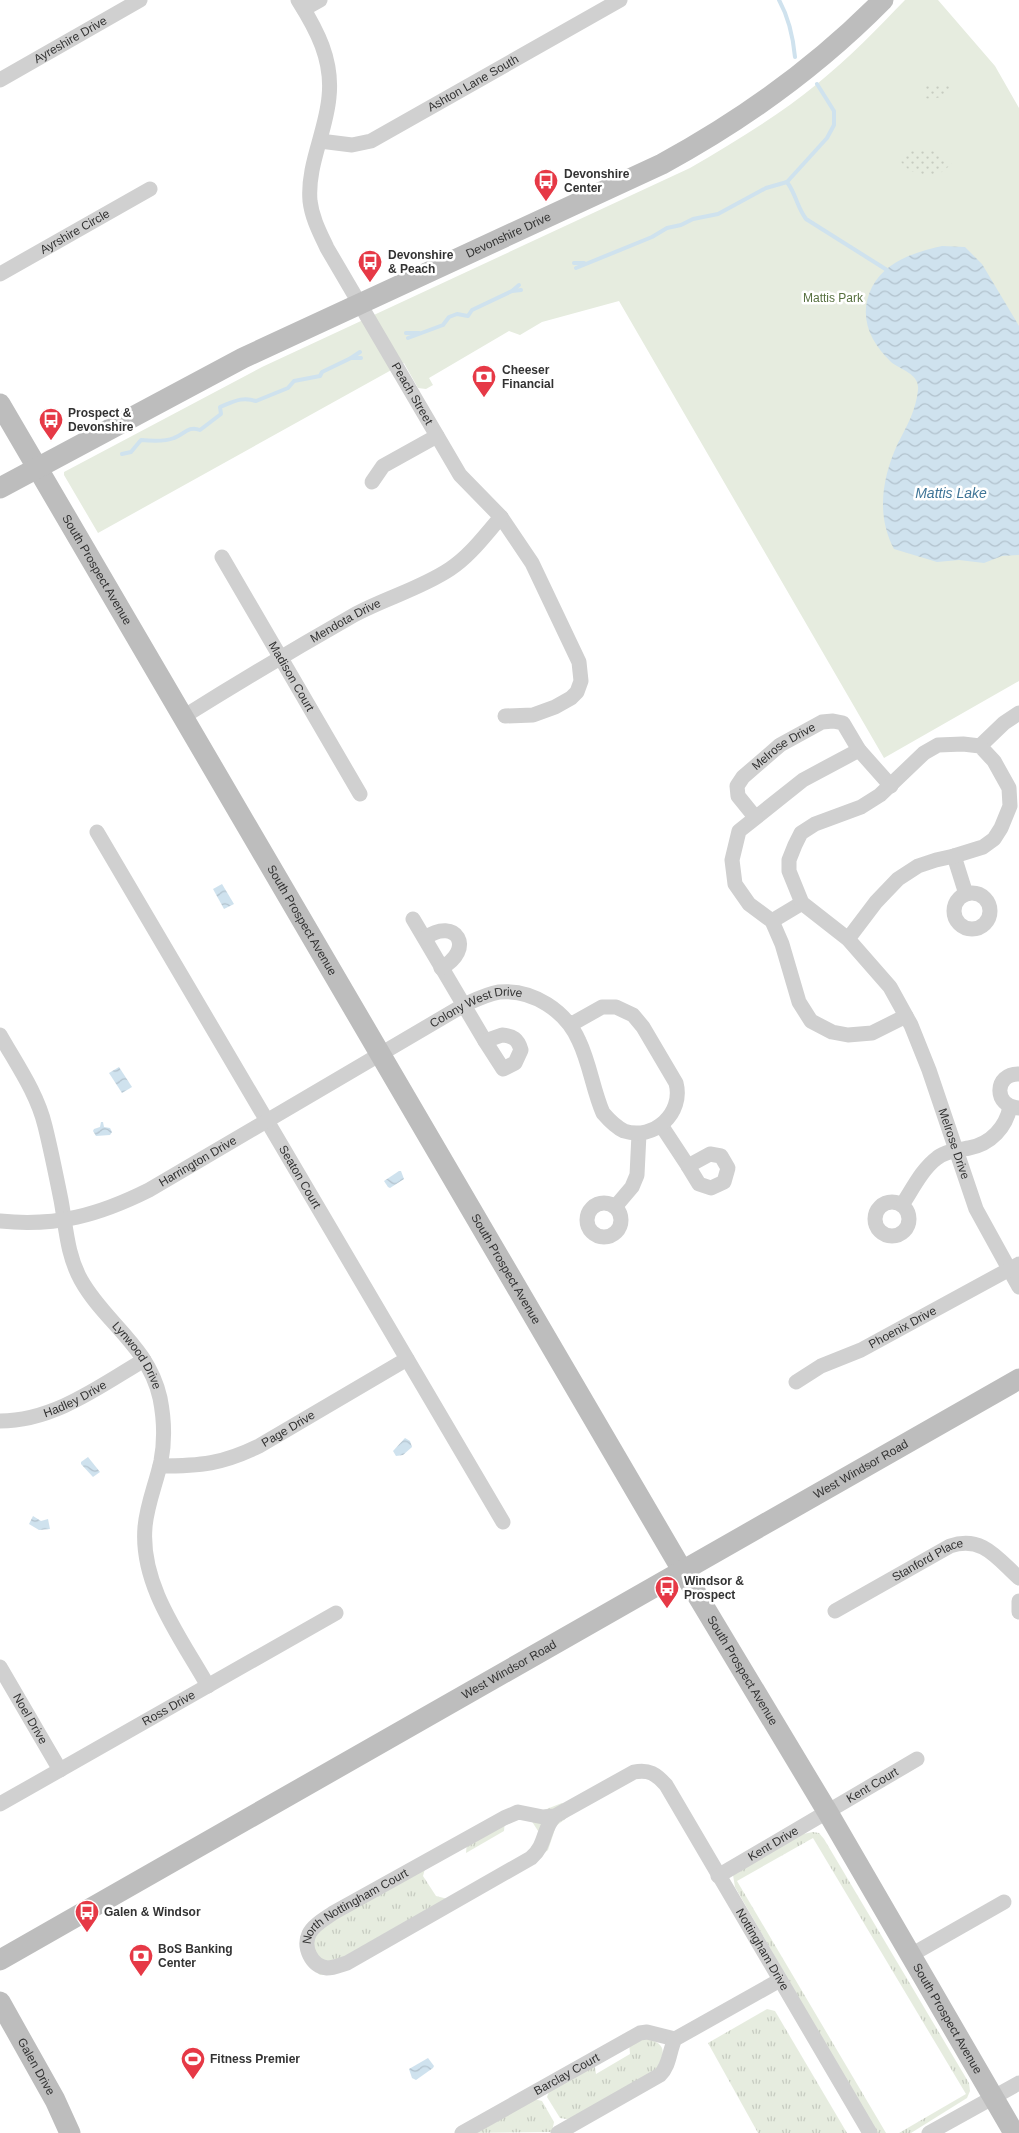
<svg xmlns="http://www.w3.org/2000/svg" width="1019" height="2133" viewBox="0 0 1019 2133" font-family="Arial,sans-serif">
<style>
.grass{fill:url(#grass-tufts);fill-rule:evenodd}
.park{fill:#e6ecdf}
.garden{fill:url(#garden-dots)}
.water{fill:url(#water-waves)}
.lines{fill:none;stroke-linecap:round;stroke-linejoin:round}
.stream{stroke:#cfe2ee;stroke-width:4}
.street{stroke:#d0d0d0;stroke-width:15}
.secondary{stroke:#bdbdbd;stroke-width:21}
.labels{text-anchor:middle;stroke-width:5;stroke-linejoin:round;paint-order:stroke}
.street-label{font-size:12px;fill:#333;stroke:#fff}
.poi-label{font-size:12px;font-weight:bold;fill:#333;stroke:#fff;text-anchor:start}
.park-label{font-size:12px;fill:#56703f;stroke:#fff}
.water-label{font-size:14px;font-style:italic;fill:#3f7597;stroke:#fff}
</style>
<defs>
<pattern id="grass-tufts" width="24" height="20" patternUnits="userSpaceOnUse" patternTransform="scale(1.25)"><rect width="24" height="20" fill="#e6ecdf"/><path d="M3 7l-1-3M5 7V3M7 7l1-3M15 17l-1-3M17 17v-4M19 17l1-3" fill="none" stroke="#c6cbc0"/></pattern>
<pattern id="garden-dots" width="8" height="8" patternUnits="userSpaceOnUse" patternTransform="scale(1.25)"><rect width="8" height="8" fill="#e6ecdf"/><path d="M2 2h.1M6 6h.1" fill="none" stroke="#c6cbc0" stroke-width="1.8" stroke-linecap="round"/></pattern>
<pattern id="water-waves" width="16" height="10" patternUnits="userSpaceOnUse" patternTransform="scale(1.25)"><rect width="16" height="10" fill="#cfe2ee"/><path d="M0 5q4-4 8 0t8 0" fill="none" stroke="#b2c2cd"/></pattern>
</defs>
<rect width="100%" height="100%" fill="#fff"/>
<!-- grass -->
<g class="grass">
<path d="M562 1803 569 1816 556 1826 548 1850 532 1863 331 1974 320 1975C305 1963 299 1955 302 1935L500 1814 539 1812ZM505 1820H531L540 1834 526 1855 448 1899 436 1896 423 1876 426 1865 467 1842 466 1853 504 1831Z"/>
<polygon points="813,1832 819,1833 824,1839 969,2083 970,2091 967,2098 911,2133 899,2133 966,2094 813,1838 737,1881 886,2133 876,2133 735,1887 733,1875 803,1834"/>
<polygon points="767,2009 775,2011 847,2133 758,2133 708,2043"/>
<path d="M640 2036C662 2043 666 2044 661 2068L573 2120 560 2118 547 2097 551 2086 594 2061 596 2074 630 2054 629 2042Z"/>
<polygon points="530,2098 542,2101 554,2122 552,2132 467,2133"/>
</g>
<!-- park -->
<path class="park" d="M905 0H938L995 66 1019 108V681L884 758 619 301 542 322 520 335 509 331 429 378 433 385 426 389 418 388 404 363 98 533 64 475V472L262 367 690 168C733 143 778 116 817 84 849 58 877 29 905 0Z"/>
<!-- garden -->
<g class="garden">
<polygon points="926,84 948,85 951,90 947,96 931,99 924,98"/>
<polygon points="932,150 952,164 935,177 910,171 900,161 908,151"/>
</g>
<!-- water -->
<g class="water">
<path d="M942 246 965 247 982 264 1019 326V555L1002 556 984 563 959 560 937 562 894 549C876 515 882 478 898 443 907 426 916 410 918 390 920 374 901 370 891 362 869 341 858 315 872 287 886 261 915 252 942 246Z"/>
<polygon points="222,884 234,904 224,909 213,889"/>
<polygon points="119,1067 132,1087 122,1093 109,1073"/>
<polygon points="101,1122 103,1122 104,1127 110,1128 112,1132 110,1135 96,1136 93,1131 94,1129 100,1127"/>
<polygon points="399,1171 401,1171 404,1179 390,1188 388,1187 384,1181"/>
<polygon points="405,1438 410,1441 412,1447 403,1455 396,1456 393,1451"/>
<polygon points="88,1457 100,1472 93,1477 81,1464 81,1462"/>
<polygon points="33,1516 41,1521 48,1519 50,1529 39,1530 29,1524"/>
<polygon points="428,2058 434,2066 433,2068 416,2080 412,2078 409,2069"/>
</g>
<g class="lines">
<!-- stream -->
<g class="stream">
<path d="M779 0C789 18 793 36 795 57"/>
<path d="M787 182C797 196 796 205 806 219L887 270"/>
<polyline points="574,263 584,263"/>
<polyline points="576,268 652,237 667,228 681,225 693,219 718,214 766,188 787,182 827,138 834,125 834,111 817,84"/>
<polyline points="512,291 519,285"/>
<polyline points="406,333 419,333"/>
<polyline points="408,338 443,325 449,317 457,314 468,316 472,310 512,291 521,290"/>
<polyline points="351,358 360,352"/>
<path d="M122 454 131 452 141 440C151 441 164 442 174 438 184 435 188 425 200 430L221 414 220 407C233 402 242 396 256 401L288 388 294 381 320 376 322 372 351 358H361"/>
</g>
<!-- street -->
<g class="street">
<path id="s1" d="M298 0C317 30 333 60 329 97 326 132 307 165 310 201 312 218 320 233 327 248L460 475 501 517 532 563 579 662 581 681 577 692 571 698 555 707 533 715 505 716"/>
<polyline points="304,9 320,0"/>
<path id="s2" d="M0 80 140 0"/>
<path id="s3" d="M320 141 352 145 371 141 620 0"/>
<path id="s4" d="M0 274 150 189"/>
<polyline points="372,482 383,466 437,436"/>
<path id="s5" d="M222 557 360 794"/>
<path id="s6" d="M183 717C239 682 296 648 354 615 385 598 420 589 450 569 470 556 485 535 501 517"/>
<polyline points="980,746 1004,723 1019,713"/>
<polyline points="859,750 803,780 739,831 732,860 735,884 749,904 772,921 782,944 799,1002 811,1021 832,1032 848,1035 872,1033 906,1016"/>
<path id="s7" d="M755 817 738 796 737 786 743 777 780 745 822 722 833 721 843 723 859 750 891 786"/>
<path id="s8" d="M97 832 503 1522"/>
<polyline points="954,856 966,894"/>
<circle cx="972" cy="911" r="18"/>
<polyline points="413,919 485,1041"/>
<polyline points="772,921 802,903"/>
<path d="M425 938C456 916 476 949 441 968"/>
<path id="s9" d="M848 939 876 902 898 879 918 866 936 860 954 856 983 847 994 839 1001 828 1010 806 1009 788 994 761 980 746 963 744 938 745 924 753 880 795 861 807 815 824 801 833 795 845 789 860V871L802 903 848 939 890 987 911 1025 929 1070 976 1209 1019 1287"/>
<path id="s10" d="M0 1035C17 1065 37 1093 45 1126 51 1150 56 1175 61 1200 66 1227 67 1255 81 1280 105 1323 148 1345 160 1398 164 1418 165 1440 161 1461 156 1484 147 1504 145 1527 140 1585 181 1638 208 1686"/>
<path d="M502 1035C513 1036 518 1039 521 1050L515 1063 503 1069 485 1041Z"/>
<path d="M1019 1074C994 1073 993 1107 1019 1108"/>
<polyline points="661,1125 688,1166"/>
<polygon points="710,1154 721,1156 728,1168 724,1182 711,1188 699,1184 688,1166"/>
<circle cx="892" cy="1219" r="17"/>
<circle cx="604" cy="1220" r="17"/>
<path d="M902 1205C912 1190 922 1169 937 1158 946 1151 958 1150 969 1148 991 1144 1006 1127 1010 1107"/>
<polyline points="615,1207 632,1187 637,1175 639,1134"/>
<path id="s11" d="M0 1221C56 1227 99 1215 149 1190L464 1005C475 1000 487 994 499 992 533 989 566 1011 579 1041 590 1064 593 1090 603 1113 609 1120 616 1127 624 1131 654 1141 684 1113 676 1083L643 1027 633 1015 616 1007H602L570 1025"/>
<path id="s12" d="M796 1382 821 1366 861 1350 1019 1264"/>
<path id="s13" d="M0 1421C54 1421 100 1386 144 1360"/>
<path id="s14" d="M160 1466C201 1466 222 1464 259 1446L407 1359"/>
<polyline points="1019,1601 1019,1612"/>
<path id="s15" d="M835 1611 950 1546C982 1535 997 1558 1019 1578"/>
<path id="s16" d="M0 1667 60 1770"/>
<path id="s17" d="M0 1804 336 1613"/>
<path id="s18" d="M555 1816C542 1829 547 1844 531 1858L347 1963C340 1965 334 1968 327 1968 311 1966 303 1947 309 1934 313 1925 326 1918 333 1913L504 1818 518 1812 543 1817 555 1816 634 1772C649 1769 656 1774 666 1785L870 2133"/>
<path id="s19" d="M718 1876 917 1759"/>
<polyline points="911,1955 1004,1902"/>
<path id="s20" d="M462 2133 640 2033 647 2032 675 2039"/>
<path d="M558 2133 660 2075C670 2065 669 2051 675 2039L780 1980"/>
<polyline points="929,2133 1019,2083"/>
</g>
<!-- secondary -->
<g class="secondary">
<path id="s21" d="M0 404 682 1570 827 1811 1014 2133"/>
<path id="s22" d="M0 488 243 358 662 164C745 119 817 67 883 0"/>
<path id="s23" d="M0 1960 1019 1379"/>
<path id="s24" d="M0 2002 55 2100 70 2133"/>
</g>
</g>
<!-- icons -->
<defs>
<symbol id="bus-pin" viewBox="-11 -11 22 30"><path d="M0 17L-7.5 6A9.5 9.5 0 1 1 7.5 6Z" fill="#e63946" stroke="#fff"/><path d="M-5-6H5V4H4V6H2V4H-2V6H-4V4H-5ZM-3.5-4V0h7V-4ZM-3.5 1.2v1.5H-2V1.2ZM2 1.2v1.5H3.5V1.2Z" fill="#fff"/></symbol>
<symbol id="bank-pin" viewBox="-11 -11 22 30"><path d="M0 17L-7.5 6A9.5 9.5 0 1 1 7.5 6Z" fill="#e63946" stroke="#fff"/><path d="M-6-4H6V4H-6ZM0-2.3a2.3 2.3 0 1 0 0 4.6a2.3 2.3 0 1 0 0-4.6Z" fill="#fff"/></symbol>
<symbol id="stadium-pin" viewBox="-11 -11 22 30"><path d="M0 17L-7.5 6A9.5 9.5 0 1 1 7.5 6Z" fill="#e63946" stroke="#fff"/><path d="M0-5a6.5 5 0 1 0 0 10a6.5 5 0 1 0 0-10ZM-3.5-1.8h7v3.6h-7Z" fill="#fff"/></symbol>
</defs>
<g fill-rule="evenodd">
<use href="#bus-pin" x="532" y="167" width="28" height="38"/>
<use href="#bus-pin" x="356" y="248" width="28" height="38"/>
<use href="#bank-pin" x="470" y="363" width="28" height="38"/>
<use href="#bus-pin" x="37" y="406" width="28" height="38"/>
<use href="#bus-pin" x="653" y="1574" width="28" height="38"/>
<use href="#bus-pin" x="73" y="1898" width="28" height="38"/>
<use href="#bank-pin" x="127" y="1942" width="28" height="38"/>
<use href="#stadium-pin" x="179" y="2045" width="28" height="38"/>
</g>
<g class="labels">
<!-- street labels -->
<g class="street-label">
<text dy="4" stroke="none"><textPath href="#s2" startOffset="81">Ayreshire Drive</textPath></text>
<text dy="4" stroke="none"><textPath href="#s3" startOffset="169">Ashton Lane South</textPath></text>
<text dy="4" stroke="none"><textPath href="#s4" startOffset="86">Ayrshire Circle</textPath></text>
<text dy="4" stroke="none"><textPath href="#s22" startOffset="568">Devonshire Drive</textPath></text>
<text dy="4" stroke="none"><textPath href="#s1" startOffset="429">Peach Street</textPath></text>
<text dy="4" stroke="none"><textPath href="#s21" startOffset="192">South Prospect Avenue</textPath></text>
<text dy="4" stroke="none"><textPath href="#s6" startOffset="189">Mendota Drive</textPath></text>
<text dy="4" stroke="none"><textPath href="#s5" startOffset="138">Madison Court</textPath></text>
<text dy="4" stroke="none"><textPath href="#s7" startOffset="99">Melrose Drive</textPath></text>
<text dy="4" stroke="none"><textPath href="#s21" startOffset="598">South Prospect Avenue</textPath></text>
<text dy="4" stroke="none"><textPath href="#s11" startOffset="531">Colony West Drive</textPath></text>
<text dy="4" stroke="none"><textPath href="#s9" startOffset="864">Melrose Drive</textPath></text>
<text dy="4" stroke="none"><textPath href="#s11" startOffset="211">Harrington Drive</textPath></text>
<text dy="4" stroke="none"><textPath href="#s8" startOffset="400">Seaton Court</textPath></text>
<text dy="4" stroke="none"><textPath href="#s21" startOffset="1002">South Prospect Avenue</textPath></text>
<text dy="4" stroke="none"><textPath href="#s12" startOffset="120">Phoenix Drive</textPath></text>
<text dy="4" stroke="none"><textPath href="#s10" startOffset="355">Lynwood Drive</textPath></text>
<text dy="4" stroke="none"><textPath href="#s13" startOffset="79">Hadley Drive</textPath></text>
<text dy="4" stroke="none"><textPath href="#s14" startOffset="136">Page Drive</textPath></text>
<text dy="4" stroke="none"><textPath href="#s23" startOffset="991">West Windsor Road</textPath></text>
<text dy="4" stroke="none"><textPath href="#s15" startOffset="106">Stanford Place</textPath></text>
<text dy="4" stroke="none"><textPath href="#s23" startOffset="586">West Windsor Road</textPath></text>
<text dy="4" stroke="none"><textPath href="#s21" startOffset="1468">South Prospect Avenue</textPath></text>
<text dy="4" stroke="none"><textPath href="#s17" startOffset="194">Ross Drive</textPath></text>
<text dy="4" stroke="none"><textPath href="#s16" startOffset="60">Noel Drive</textPath></text>
<text dy="4" stroke="none"><textPath href="#s19" startOffset="179">Kent Court</textPath></text>
<text dy="4" stroke="none"><textPath href="#s19" startOffset="64">Kent Drive</textPath></text>
<text dy="4" stroke="none"><textPath href="#s18" startOffset="379">North Nottingham Court</textPath></text>
<text dy="4" stroke="none"><textPath href="#s18" startOffset="924">Nottingham Drive</textPath></text>
<text dy="4" stroke="none"><textPath href="#s21" startOffset="1872">South Prospect Avenue</textPath></text>
<text dy="4" stroke="none"><textPath href="#s24" startOffset="74">Galen Drive</textPath></text>
<text dy="4" stroke="none"><textPath href="#s20" startOffset="120">Barclay Court</textPath></text>
</g>
<!-- poi labels -->
<g class="poi-label">
<text x="564" y="178">Devonshire<tspan x="564" dy="14">Center</tspan></text>
<text x="388" y="259">Devonshire<tspan x="388" dy="14">&amp; Peach</tspan></text>
<text x="502" y="374">Cheeser<tspan x="502" dy="14">Financial</tspan></text>
<text x="68" y="417">Prospect &amp;<tspan x="68" dy="14">Devonshire</tspan></text>
<text x="684" y="1585">Windsor &amp;<tspan x="684" dy="14">Prospect</tspan></text>
<text x="104" y="1916">Galen &amp; Windsor</text>
<text x="158" y="1953">BoS Banking<tspan x="158" dy="14">Center</tspan></text>
<text x="210" y="2063">Fitness Premier</text>
</g>
<!-- park labels -->
<g class="park-label">
<text x="833" y="302">Mattis Park</text>
</g>
<!-- water labels -->
<g class="water-label">
<text x="951" y="498">Mattis Lake</text>
</g>
</g>
</svg>
